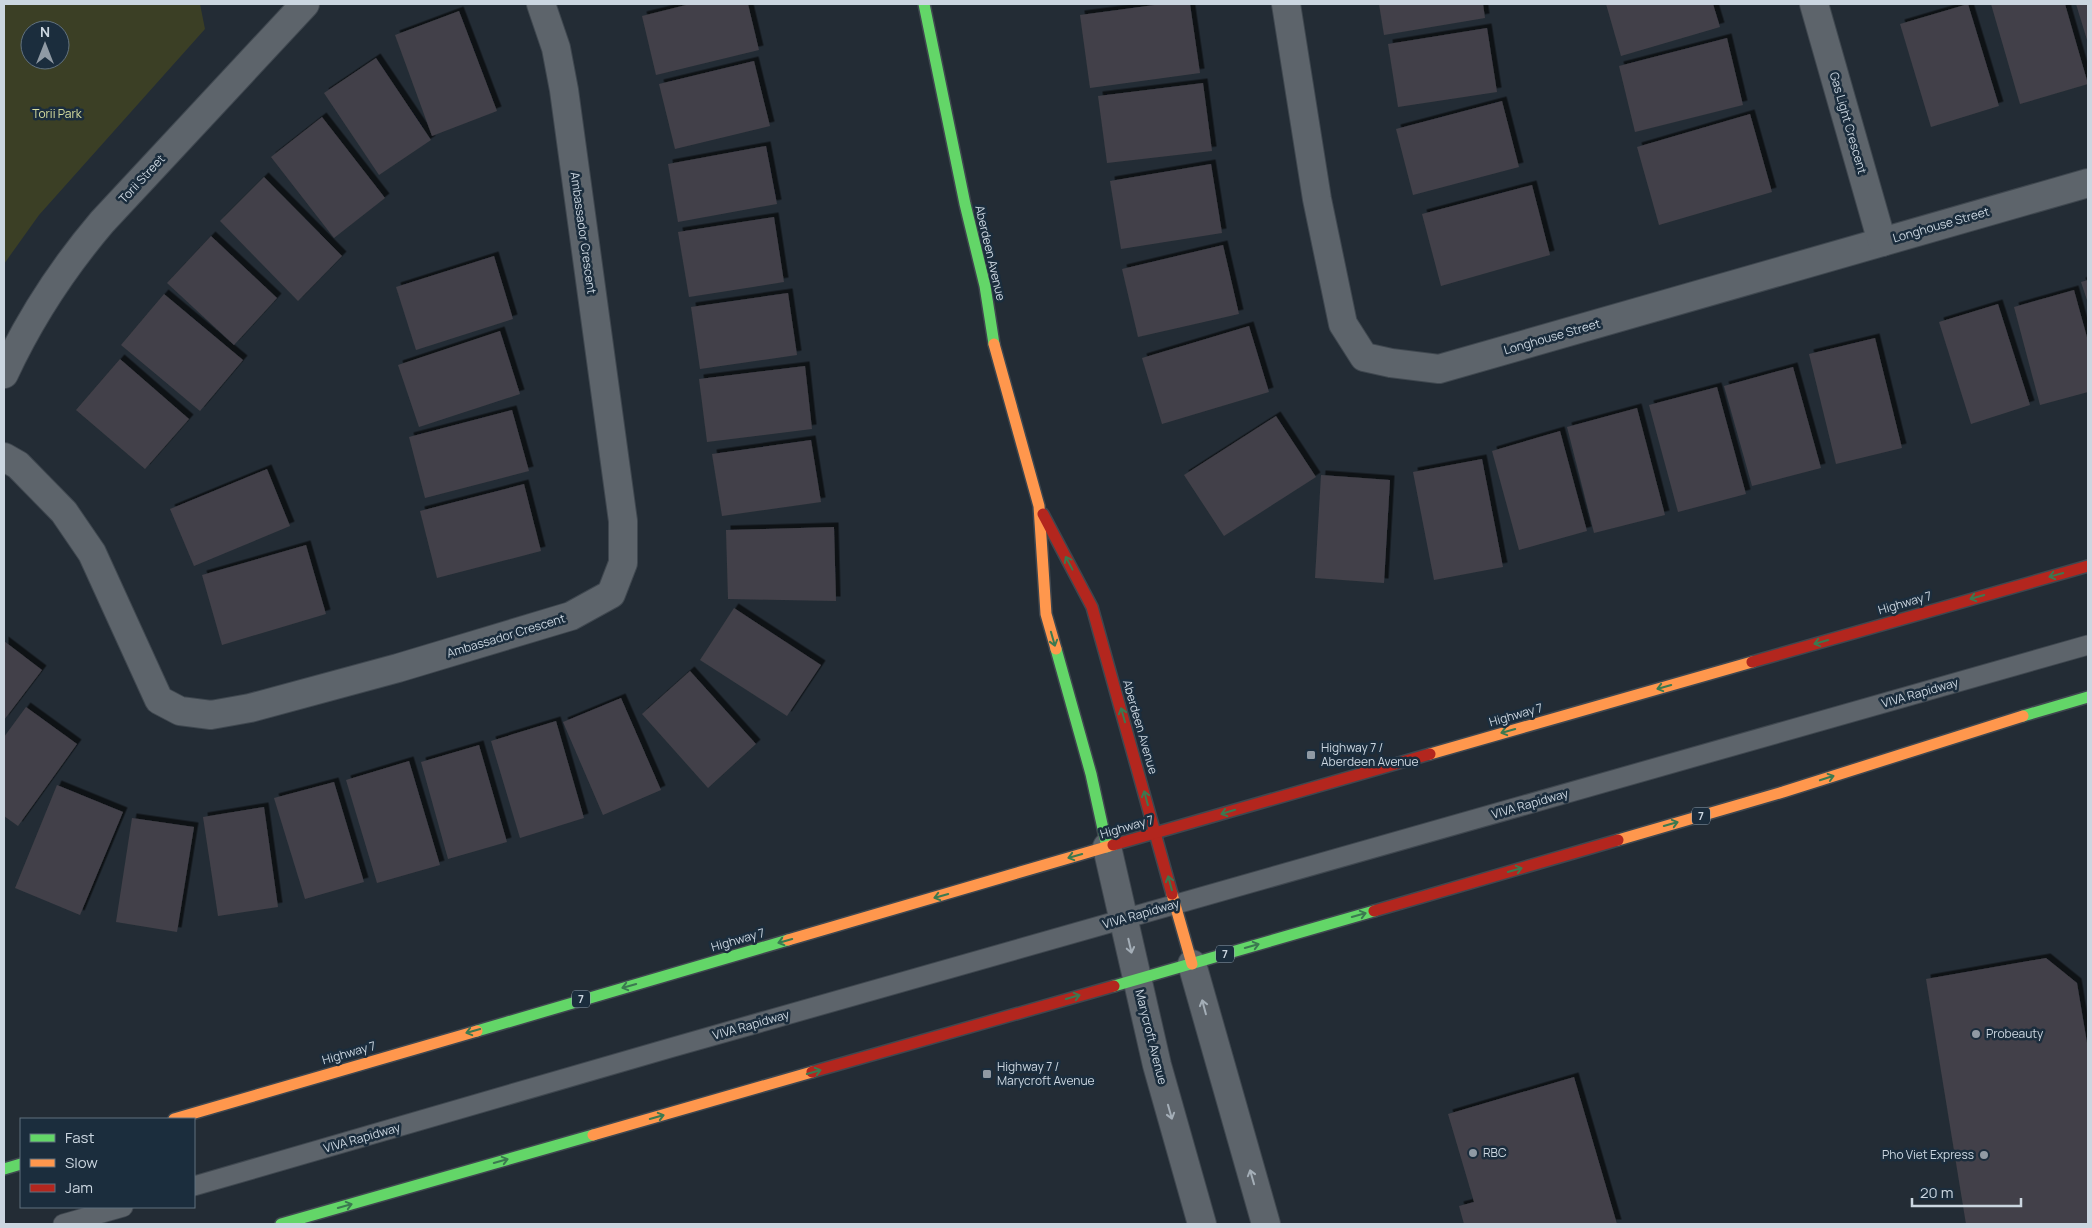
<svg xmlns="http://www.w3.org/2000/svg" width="2092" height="1228" viewBox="0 0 2092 1228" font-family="Manrope,sans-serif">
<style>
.green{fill:#3b3f25;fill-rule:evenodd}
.building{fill:#424048;filter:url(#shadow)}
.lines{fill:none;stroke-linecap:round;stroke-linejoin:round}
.lane-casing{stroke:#3f474f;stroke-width:21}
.street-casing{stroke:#3f474f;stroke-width:30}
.fast-casing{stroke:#3f474f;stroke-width:14}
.slow-casing{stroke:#3f474f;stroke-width:14}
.jam-casing{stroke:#3f474f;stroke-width:14}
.lane{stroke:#5d646b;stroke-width:19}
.street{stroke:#5d646b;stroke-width:28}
.fast{stroke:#63d668;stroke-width:11}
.slow{stroke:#ff974d;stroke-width:11}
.jam{stroke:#b3261e;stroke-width:11}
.oneway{stroke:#3b7950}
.oneway2{stroke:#a4aeb7}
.poi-dot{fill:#909aa4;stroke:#1b2d3d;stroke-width:2}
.labels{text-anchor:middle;stroke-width:5;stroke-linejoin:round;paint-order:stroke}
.shield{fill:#1b2d3d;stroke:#96a3af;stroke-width:1}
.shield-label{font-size:11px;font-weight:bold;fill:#cbd6e0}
.park-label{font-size:12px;fill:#d7de9f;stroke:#1b2d3d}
.street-label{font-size:12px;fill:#cbd6e0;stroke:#1b2d3d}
.poi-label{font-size:12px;fill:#cbd6e0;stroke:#1b2d3d;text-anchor:start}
</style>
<defs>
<filter id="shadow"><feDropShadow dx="4.5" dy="-4.5" stdDeviation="0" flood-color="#0009"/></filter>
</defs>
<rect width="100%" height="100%" fill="#232c35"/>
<!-- green -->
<path class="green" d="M4 4H200L205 29 39 215 4 264ZM30 30H60V60H30Z"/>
<!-- building -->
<g class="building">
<polygon points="690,4 748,4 759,50 656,75 642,16"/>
<polygon points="1162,4 1190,4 1200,73 1090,88 1080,15"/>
<polygon points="1379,4 1483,4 1485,18 1384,35"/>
<polygon points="1606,4 1713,4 1720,27 1621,56"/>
<polygon points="1968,4 1999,106 1931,127 1900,24"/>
<polygon points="1991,4 2065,4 2088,84 2020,104"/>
<polygon points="2076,4 2088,4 2088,43"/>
<polygon points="459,11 497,111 432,136 395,35"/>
<polygon points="1487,28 1497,92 1398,107 1388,44"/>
<polygon points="1727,38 1743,105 1635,132 1619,66"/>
<polygon points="376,58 431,140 379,175 324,93"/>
<polygon points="754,61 770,126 675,149 659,84"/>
<polygon points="1203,83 1212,151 1107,163 1098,96"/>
<polygon points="1502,101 1519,167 1413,195 1396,129"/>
<polygon points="1750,114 1772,192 1659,225 1637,147"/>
<polygon points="322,117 385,198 334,238 271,157"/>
<polygon points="766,146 777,204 678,222 668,164"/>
<polygon points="1211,164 1222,233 1121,249 1110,181"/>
<polygon points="264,177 342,256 298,301 220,221"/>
<polygon points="1532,185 1550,255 1441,286 1422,214"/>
<polygon points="774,217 784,282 689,297 678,232"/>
<polygon points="211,236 277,298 234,345 167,283"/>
<polygon points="1223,245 1239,314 1138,337 1122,269"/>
<polygon points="494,256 513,319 416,350 396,287"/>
<polygon points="2088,280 2088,303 2081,282"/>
<polygon points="2074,290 2088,341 2088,392 2040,405 2014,307"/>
<polygon points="788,293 797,355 700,369 691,307"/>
<polygon points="164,294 243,360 200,411 121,345"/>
<polygon points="1998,304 2030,405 1971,424 1939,322"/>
<polygon points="1249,326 1269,392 1162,424 1142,358"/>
<polygon points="500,331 520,394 419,427 398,365"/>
<polygon points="1875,338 1902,448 1836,464 1809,354"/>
<polygon points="120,359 189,419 145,469 76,410"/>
<polygon points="805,366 812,429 707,442 699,379"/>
<polygon points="1793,367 1821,468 1752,486 1724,386"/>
<polygon points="1717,387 1746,494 1678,512 1649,405"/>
<polygon points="1637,408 1665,515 1594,533 1567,427"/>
<polygon points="512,410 529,471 425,498 409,437"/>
<polygon points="1276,416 1316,477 1224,536 1184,475"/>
<polygon points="1560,431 1587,531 1519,550 1492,451"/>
<polygon points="811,440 821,502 722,516 712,454"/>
<polygon points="1482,459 1503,567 1434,580 1413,472"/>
<polygon points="267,469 290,526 194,566 170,509"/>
<polygon points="1321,475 1390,480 1384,583 1315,578"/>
<polygon points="524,484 541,551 437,578 420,511"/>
<polygon points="834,527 836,601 728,599 726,530"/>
<polygon points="306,545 326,614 222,645 202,575"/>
<polygon points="734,608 821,665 787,716 700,660"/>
<polygon points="4,641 42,670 4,720"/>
<polygon points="690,671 756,744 708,788 642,714"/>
<polygon points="621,698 661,790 603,815 563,722"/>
<polygon points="26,707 77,744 18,826 4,816 4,737"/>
<polygon points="556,721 584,818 520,838 491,741"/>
<polygon points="479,745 507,842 448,859 421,762"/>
<polygon points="409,761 440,865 377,883 346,780"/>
<polygon points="334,782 364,882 305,899 274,798"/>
<polygon points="57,785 123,812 80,915 15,888"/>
<polygon points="264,807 278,907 218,916 203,817"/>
<polygon points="132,818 194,827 177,932 116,922"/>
<polygon points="2046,958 2077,983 2088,1049 2088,1224 1966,1224 1926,979"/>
<polygon points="1574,1077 1617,1224 1464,1224 1459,1206 1474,1202 1448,1114"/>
</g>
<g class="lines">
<defs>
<g id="lane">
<polyline points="194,1186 670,1048 2088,645"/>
<polyline points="63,1224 123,1207"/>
</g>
<g id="street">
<polyline points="1286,4 1317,199 1343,324 1364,357 1391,363 1439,369 2088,183"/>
<polyline points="1814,4 1882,242"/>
<path d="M4 374C30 318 62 269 102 222L305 4"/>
<polyline points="4,457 18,465 64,512 92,553 159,700 180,711 211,715 250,708 398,668 571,616 611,594 623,563 623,521 564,90 556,48 541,4"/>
<polyline points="1107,847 1157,1065 1202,1224"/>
<polyline points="1192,964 1266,1224"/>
</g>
<g id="fast">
<polyline points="924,4 965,204 985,286 994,344"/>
<polyline points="1056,649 1091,774 1107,847"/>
<polyline points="2023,716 2088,697"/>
<polyline points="1114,986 1374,911"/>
<polyline points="477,1031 788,940"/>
<polyline points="4,1169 21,1164"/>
<polyline points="281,1224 593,1135"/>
</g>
<g id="slow">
<polyline points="994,344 1039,506 1046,614 1056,649"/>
<polyline points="1430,754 1752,662"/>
<polyline points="1618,840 1783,792 2023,716"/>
<polyline points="1172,894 1192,964"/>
<polyline points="788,940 1113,845"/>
<polyline points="174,1119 477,1031"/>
<polyline points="593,1135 812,1072"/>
</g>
<g id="jam">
<polyline points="1043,514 1092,607 1172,894"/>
<polyline points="1752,662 2088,566"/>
<polyline points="1113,845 1430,754"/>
<polyline points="1374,911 1618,840"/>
<polyline points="812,1072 1114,986"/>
</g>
</defs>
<!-- lane casing -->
<use href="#lane" class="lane-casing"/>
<!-- street casing -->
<use href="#street" class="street-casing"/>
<!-- fast casing -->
<use href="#fast" class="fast-casing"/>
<!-- slow casing -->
<use href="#slow" class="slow-casing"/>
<!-- jam casing -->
<use href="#jam" class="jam-casing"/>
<!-- lane -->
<use href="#lane" class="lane"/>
<!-- street -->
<use href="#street" class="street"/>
<!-- fast -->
<use href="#fast" class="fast"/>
<!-- slow -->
<use href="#slow" class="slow"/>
<!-- jam -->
<use href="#jam" class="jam"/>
</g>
<!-- one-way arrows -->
<defs><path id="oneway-shaft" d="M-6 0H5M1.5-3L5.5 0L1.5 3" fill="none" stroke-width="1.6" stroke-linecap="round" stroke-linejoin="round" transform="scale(1.25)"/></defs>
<g class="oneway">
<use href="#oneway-shaft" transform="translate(1069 563) rotate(-118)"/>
<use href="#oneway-shaft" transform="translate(2056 575) rotate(165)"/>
<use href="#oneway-shaft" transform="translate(1977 597) rotate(164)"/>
<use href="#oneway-shaft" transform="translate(1053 639) rotate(74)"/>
<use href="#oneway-shaft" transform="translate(1821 642) rotate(164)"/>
<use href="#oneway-shaft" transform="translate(1664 687) rotate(164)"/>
<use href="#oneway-shaft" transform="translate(1123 715) rotate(-106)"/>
<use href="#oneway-shaft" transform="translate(1508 731) rotate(164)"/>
<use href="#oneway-shaft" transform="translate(1827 778) rotate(-18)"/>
<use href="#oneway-shaft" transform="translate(1146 798) rotate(-105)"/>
<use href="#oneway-shaft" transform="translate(1228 812) rotate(163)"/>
<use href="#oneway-shaft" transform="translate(1671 824) rotate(-16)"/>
<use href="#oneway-shaft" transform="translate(1075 856) rotate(164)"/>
<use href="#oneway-shaft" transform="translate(1515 870) rotate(-16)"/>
<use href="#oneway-shaft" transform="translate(1170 883) rotate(-105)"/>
<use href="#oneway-shaft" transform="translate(941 896) rotate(164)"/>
<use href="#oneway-shaft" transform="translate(1359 915) rotate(-16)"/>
<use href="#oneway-shaft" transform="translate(785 941) rotate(164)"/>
<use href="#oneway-shaft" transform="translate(1252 946) rotate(-16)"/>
<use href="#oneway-shaft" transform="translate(629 986) rotate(164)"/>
<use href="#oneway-shaft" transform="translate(1073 997) rotate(-16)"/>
<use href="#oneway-shaft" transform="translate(473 1031) rotate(164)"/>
<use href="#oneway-shaft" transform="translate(814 1072) rotate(-16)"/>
<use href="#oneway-shaft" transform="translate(657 1117) rotate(-16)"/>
<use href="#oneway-shaft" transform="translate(501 1161) rotate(-16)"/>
<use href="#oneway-shaft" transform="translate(345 1206) rotate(-16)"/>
</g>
<g class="oneway2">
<use href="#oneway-shaft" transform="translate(1130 946) rotate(77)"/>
<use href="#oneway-shaft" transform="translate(1204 1007) rotate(-105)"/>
<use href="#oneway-shaft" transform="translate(1170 1112) rotate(74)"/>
<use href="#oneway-shaft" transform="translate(1252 1177) rotate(-106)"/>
</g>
<!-- markers -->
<g class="poi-dot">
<rect x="1306" y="750" width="10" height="10" rx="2.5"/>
<circle cx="1976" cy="1034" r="5"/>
<rect x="982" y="1069" width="10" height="10" rx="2.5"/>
<circle cx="1473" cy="1153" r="5"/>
<circle cx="1984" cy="1155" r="5"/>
</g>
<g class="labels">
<!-- shield labels -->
<g class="shield">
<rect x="1692" y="807.5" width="18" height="17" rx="4"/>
<rect x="1216" y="945.5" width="18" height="17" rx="4"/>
<rect x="572" y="990.5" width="18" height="17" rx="4"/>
</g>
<g class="shield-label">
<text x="1701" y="820">7</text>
<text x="1225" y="958">7</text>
<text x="581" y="1003">7</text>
</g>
<!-- park labels -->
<g class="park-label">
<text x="57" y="118">Torii Park</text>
</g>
<!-- street labels -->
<g class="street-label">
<text transform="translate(1848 123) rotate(74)" y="4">Gas Light Crescent</text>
<text transform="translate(142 179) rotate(-47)" y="4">Torii Street</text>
<text transform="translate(1941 225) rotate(-16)" y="4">Longhouse Street</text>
<text transform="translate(583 233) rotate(82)" y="4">Ambassador Crescent</text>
<text transform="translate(990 253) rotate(77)" y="4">Aberdeen Avenue</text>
<text transform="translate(1552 337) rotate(-16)" y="4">Longhouse Street</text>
<text transform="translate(1905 603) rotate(-16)" y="4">Highway 7</text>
<text transform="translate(506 636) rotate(-17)" y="4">Ambassador Crescent</text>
<text transform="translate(1920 693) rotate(-16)" y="4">VIVA Rapidway</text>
<text transform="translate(1516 715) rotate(-16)" y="4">Highway 7</text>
<text transform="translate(1140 727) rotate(74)" y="4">Aberdeen Avenue</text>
<text transform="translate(1530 804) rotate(-16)" y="4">VIVA Rapidway</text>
<text transform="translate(1127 827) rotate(-16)" y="4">Highway 7</text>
<text transform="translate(1141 914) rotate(-16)" y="4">VIVA Rapidway</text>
<text transform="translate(738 940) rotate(-16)" y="4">Highway 7</text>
<text transform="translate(751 1025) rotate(-16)" y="4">VIVA Rapidway</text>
<text transform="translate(1151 1037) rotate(76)" y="4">Marycroft Avenue</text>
<text transform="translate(349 1053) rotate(-16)" y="4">Highway 7</text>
<text transform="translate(362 1138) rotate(-16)" y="4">VIVA Rapidway</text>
</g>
<!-- poi labels -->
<g class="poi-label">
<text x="1321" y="752">Highway 7 /<tspan x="1321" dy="14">Aberdeen Avenue</tspan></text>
<text x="1986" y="1038">Probeauty</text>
<text x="997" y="1071">Highway 7 /<tspan x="997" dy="14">Marycroft Avenue</tspan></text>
<text x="1483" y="1157">RBC</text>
<text x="1974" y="1159" text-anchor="end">Pho Viet Express</text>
</g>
</g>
<!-- border -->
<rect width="2092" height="1228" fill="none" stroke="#cbd6e0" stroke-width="10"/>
<!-- legend -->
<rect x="20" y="1118" width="175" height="90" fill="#1b2d3d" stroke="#61717e"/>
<rect x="30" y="1134" width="25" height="8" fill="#63d668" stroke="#61717e"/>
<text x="65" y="1143" font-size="15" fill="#cbd6e0">Fast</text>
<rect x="30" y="1159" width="25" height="8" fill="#ff974d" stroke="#61717e"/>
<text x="65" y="1168" font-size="15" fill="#cbd6e0">Slow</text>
<rect x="30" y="1184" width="25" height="8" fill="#b3261e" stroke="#61717e"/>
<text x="65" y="1193" font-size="15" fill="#cbd6e0">Jam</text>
<!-- north arrow -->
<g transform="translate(45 45)"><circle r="24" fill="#1b2d3d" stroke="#61717e"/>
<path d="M0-4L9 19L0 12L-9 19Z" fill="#909aa4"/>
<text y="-8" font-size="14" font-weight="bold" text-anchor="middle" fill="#cbd6e0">N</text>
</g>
<!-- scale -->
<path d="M1912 1198v8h109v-8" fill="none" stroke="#cbd6e0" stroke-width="2.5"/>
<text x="1920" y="1198" font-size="15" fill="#cbd6e0" stroke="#1b2d3d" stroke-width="4" paint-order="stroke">20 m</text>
</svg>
